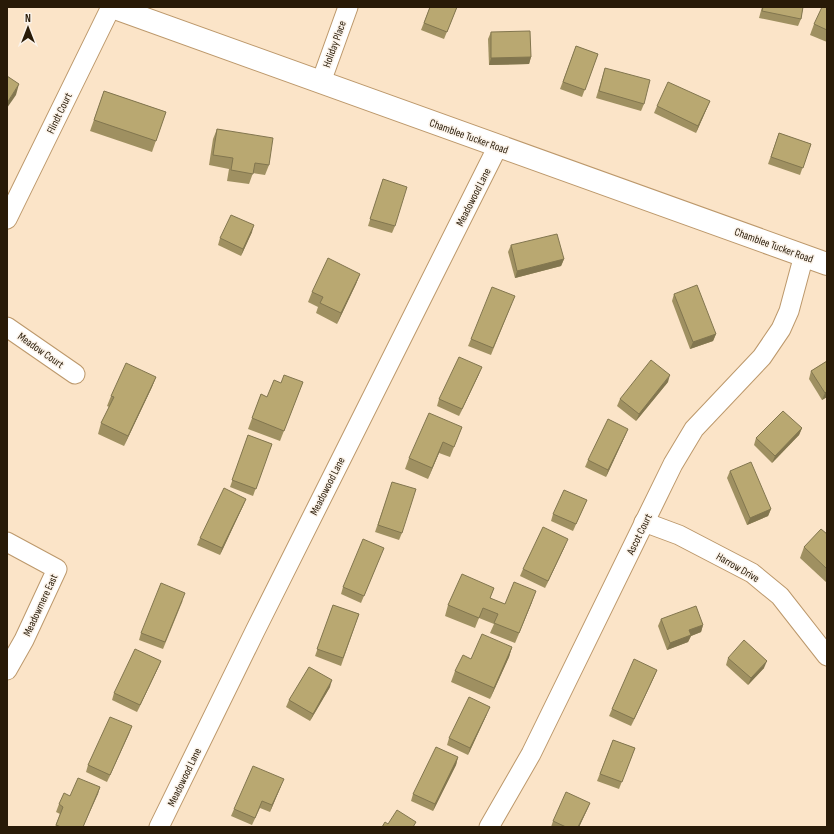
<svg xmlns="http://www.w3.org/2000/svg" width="834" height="834" viewBox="0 0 834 834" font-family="'Sofia Sans Condensed',sans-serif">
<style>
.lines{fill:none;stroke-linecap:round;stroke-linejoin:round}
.minor-casing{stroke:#bc986b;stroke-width:21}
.major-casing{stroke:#bc986b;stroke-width:24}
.minor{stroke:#fff;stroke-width:19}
.major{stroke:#fff;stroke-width:22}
.wall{fill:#9f9061}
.shaded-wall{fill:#82764f}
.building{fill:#b9a871;stroke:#82764f}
.labels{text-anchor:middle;stroke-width:3;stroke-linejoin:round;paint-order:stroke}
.street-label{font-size:11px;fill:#281a07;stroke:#fbf3ea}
</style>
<rect width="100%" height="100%" fill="#fbe4c8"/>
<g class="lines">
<defs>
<g id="minor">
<polyline points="321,82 348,7"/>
<polyline points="7,219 111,7"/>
<polyline points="7,327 75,374"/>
<polyline points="644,522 679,535 752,573 780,596 827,656"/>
<polyline points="7,542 57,569 24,640 7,670"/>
<polyline points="159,827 255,631 498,146"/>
<polyline points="489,827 531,754 673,464 694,429 762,357 781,329 789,311 804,255"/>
</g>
<polyline id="major" points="112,7 827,264"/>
</defs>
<!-- minor casing -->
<use href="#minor" class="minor-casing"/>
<!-- major casing -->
<use href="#major" class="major-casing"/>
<!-- minor -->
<use href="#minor" class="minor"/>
<!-- major -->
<use href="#major" class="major"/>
</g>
<!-- wall -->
<g class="wall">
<polygon points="430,7 457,7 444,39 421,30"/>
<polygon points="762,7 803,7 801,19 798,26 759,18"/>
<polygon points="827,7 827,42 810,35 814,24"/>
<polygon points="491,32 531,57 529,64 489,65 488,39"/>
<polygon points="576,46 598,54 582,97 560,89"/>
<polygon points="605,68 644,104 641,111 596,98"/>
<polygon points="104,91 166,112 152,152 90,131"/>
<polygon points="710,101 707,108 696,133 654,113 657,106"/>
<polygon points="217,129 269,165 265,175 253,173 249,184 227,181 229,169 209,165 213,139"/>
<polygon points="779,133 811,144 800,175 768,164"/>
<polygon points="383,179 395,226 392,233 368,226"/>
<polygon points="252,232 241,256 218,245 220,238"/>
<polygon points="511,245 564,259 561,266 515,278 508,252"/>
<polygon points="360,274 356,284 337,324 316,313 318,307 308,302 312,292"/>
<polygon points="674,294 716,334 713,341 690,349 672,301"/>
<polygon points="512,303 491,355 468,346 471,339"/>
<polygon points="827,361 827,397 822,400 809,379 811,371"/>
<polygon points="479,374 459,416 437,406 439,399"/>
<polygon points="156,377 152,387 124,446 98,434 101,423 109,407 107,406 111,396"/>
<polygon points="303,382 280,441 248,429 261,394 267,397"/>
<polygon points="668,382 636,421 617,406 620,399"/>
<polygon points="462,427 450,457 439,453 428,479 405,469 409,458"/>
<polygon points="802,428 799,435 772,463 754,445 756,438"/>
<polygon points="628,429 625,436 606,477 585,467 588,460"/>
<polygon points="248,435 272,444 253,496 230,487"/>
<polygon points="730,471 771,509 768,516 747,525 727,478"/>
<polygon points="390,489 402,533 399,540 375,532"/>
<polygon points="246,499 243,506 220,555 197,545 200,538"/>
<polygon points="587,500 573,531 551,521 553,514"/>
<polygon points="827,534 827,583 800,558 804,547"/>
<polygon points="565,546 545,588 520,576 523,569"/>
<polygon points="381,555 361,603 341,594 343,587"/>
<polygon points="494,588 490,598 505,604 532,602 515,643 490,633 494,624 479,618 475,628 445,616 448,605"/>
<polygon points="183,600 163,649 139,640 141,633"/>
<polygon points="333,605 359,614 341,666 315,656"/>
<polygon points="661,619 703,625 701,632 691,636 688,642 667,650 658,626"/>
<polygon points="512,647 509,657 490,699 451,682 455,671 471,659"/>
<polygon points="728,658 764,668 748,685 726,665"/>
<polygon points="161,661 158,668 137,712 112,700 114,693"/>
<polygon points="657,670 654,677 631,726 609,716 612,709"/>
<polygon points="330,687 310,721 286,707 289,700"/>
<polygon points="487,714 468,755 447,745 449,738"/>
<polygon points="132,726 107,782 86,772 88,765"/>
<polygon points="613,740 635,748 619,789 597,781"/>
<polygon points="458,757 456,765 433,811 411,801 413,794"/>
<polygon points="281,786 270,812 260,808 252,825 231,816 234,809"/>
<polygon points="100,787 83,827 55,827 60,814 56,812 59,804 70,796"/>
<polygon points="590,803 587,810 579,827 551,827 553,821"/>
</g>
<!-- shaded-wall -->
<g class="shaded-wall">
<polygon points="531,57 529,64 489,65 491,58"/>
<polygon points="19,84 16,95 7,108 7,103"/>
<polygon points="710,101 707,108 696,133 698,126"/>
<polygon points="254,225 252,232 241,256 243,249"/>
<polygon points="564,259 561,266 515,278 517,271"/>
<polygon points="360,274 356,284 337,324 341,313"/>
<polygon points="716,334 713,341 690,349 693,342"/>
<polygon points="482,367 479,374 459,416 462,409"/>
<polygon points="670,375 668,382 636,421 639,414"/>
<polygon points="156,377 152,387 124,446 128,436"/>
<polygon points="827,391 827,397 822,400 825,393"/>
<polygon points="802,428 799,435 772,463 775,456"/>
<polygon points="628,429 625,436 606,477 608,470"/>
<polygon points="443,442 439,453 428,479 432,468"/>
<polygon points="246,499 243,506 220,555 222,548"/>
<polygon points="771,509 768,516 747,525 750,518"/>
<polygon points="568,539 565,546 545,588 548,581"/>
<polygon points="536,591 532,602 515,643 519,633"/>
<polygon points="703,625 701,632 691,636 688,642 667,650 670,643 689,630"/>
<polygon points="512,647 509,657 490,699 494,688"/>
<polygon points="161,661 158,668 137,712 140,705"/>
<polygon points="767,661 764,668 748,685 751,678"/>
<polygon points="657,670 654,677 631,726 634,719"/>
<polygon points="332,680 330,687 310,721 313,714"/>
<polygon points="490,707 487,714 468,755 470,748"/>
<polygon points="132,726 129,734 107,782 110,775"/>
<polygon points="458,757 456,765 433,811 435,804"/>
<polygon points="284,779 281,786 270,812 272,805"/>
<polygon points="100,787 98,794 83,827"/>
<polygon points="590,803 587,810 579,827 578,827"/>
</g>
<!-- building -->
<g class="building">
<polygon points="430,7 457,7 447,32 424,23"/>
<polygon points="763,7 803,7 801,19 762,11"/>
<polygon points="822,7 827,7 827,30 814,24"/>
<polygon points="530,31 531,57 491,58 491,32"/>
<polygon points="576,46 598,54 585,90 563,82"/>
<polygon points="605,68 650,80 644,104 599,91"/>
<polygon points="7,76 19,84 7,103"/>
<polygon points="668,82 710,101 698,126 657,106"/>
<polygon points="104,91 166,112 156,141 94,120"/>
<polygon points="217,129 273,138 269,165 255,163 253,174 231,170 233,158 213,155"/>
<polygon points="779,133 811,144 803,168 771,157"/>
<polygon points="383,179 407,187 395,226 370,219"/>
<polygon points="231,215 254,225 243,249 220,238"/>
<polygon points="557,234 564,259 517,271 511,245"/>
<polygon points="328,258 360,274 341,313 320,303 323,297 312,292"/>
<polygon points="697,285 716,334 693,342 674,294"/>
<polygon points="492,287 515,296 493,348 471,339"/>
<polygon points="459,357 482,367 462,409 439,399"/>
<polygon points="651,360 670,375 639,414 620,399"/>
<polygon points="827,361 827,391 825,393 811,371"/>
<polygon points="126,363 156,377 128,436 101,423 114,397 111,396"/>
<polygon points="284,375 303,382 284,431 252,418 261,394 267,397 274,380 281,383"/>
<polygon points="783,411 802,428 775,456 756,438"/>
<polygon points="429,413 462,427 454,447 443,442 432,468 409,458"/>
<polygon points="608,419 628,429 608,470 588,460"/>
<polygon points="248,435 272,444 256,489 232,480"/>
<polygon points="751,462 771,509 750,518 730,471"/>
<polygon points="392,482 416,489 402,533 378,525"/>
<polygon points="224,488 246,499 222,548 200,538"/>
<polygon points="564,490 587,500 576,524 553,514"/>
<polygon points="543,527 568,539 548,581 523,569"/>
<polygon points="821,529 827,534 827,569 804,547"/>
<polygon points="363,539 384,548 364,596 343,587"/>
<polygon points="462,574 494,588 490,598 505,604 514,582 536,591 519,633 494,623 498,614 483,608 479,618 448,605"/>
<polygon points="161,583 185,593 165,642 141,633"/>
<polygon points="333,605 359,614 343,658 317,649"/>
<polygon points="696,606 703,625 689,630 691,635 670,643 661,619"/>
<polygon points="482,634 512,647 494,688 455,671 463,655 471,659"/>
<polygon points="744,640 767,661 751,678 728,658"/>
<polygon points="135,649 161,661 140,705 114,693"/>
<polygon points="634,659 657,670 634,719 612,709"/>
<polygon points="309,667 332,680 313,714 289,700"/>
<polygon points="469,697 490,707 470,748 449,738"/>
<polygon points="110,717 132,726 110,775 88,765"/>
<polygon points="613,740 635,748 622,782 600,774"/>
<polygon points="436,747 458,757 435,804 413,794"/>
<polygon points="253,766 284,779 272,805 262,801 255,818 234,809"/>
<polygon points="78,778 100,787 83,827 61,827 56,825 63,807 59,804 64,793 70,796"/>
<polygon points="566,792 590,803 578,827 566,827 553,821"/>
<polygon points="397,810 416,822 413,827 382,827 385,822 388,824"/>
</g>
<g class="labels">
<!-- street labels -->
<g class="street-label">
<text transform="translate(334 44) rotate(-70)" y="4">Holiday Place</text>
<text transform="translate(59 113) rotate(-64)" y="4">Flindt Court</text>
<text transform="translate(469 136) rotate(20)" y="4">Chamblee Tucker Road</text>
<text transform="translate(473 197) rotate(-63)" y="4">Meadowood Lane</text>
<text transform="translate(774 245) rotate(20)" y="4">Chamblee Tucker Road</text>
<text transform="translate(41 350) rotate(35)" y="4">Meadow Court</text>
<text transform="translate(327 486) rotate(-63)" y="4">Meadowood Lane</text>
<text transform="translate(639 534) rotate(-64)" y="4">Ascot Court</text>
<text transform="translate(738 567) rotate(30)" y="4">Harrow Drive</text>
<text transform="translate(40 605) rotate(-65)" y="4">Meadowmere East</text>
<text transform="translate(184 777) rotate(-64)" y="4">Meadowood Lane</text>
</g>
</g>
<!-- border -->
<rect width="834" height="834" fill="none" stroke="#281a07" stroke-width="16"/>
<!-- north arrow -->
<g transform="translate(28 28)" stroke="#fbf3ea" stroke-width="3" paint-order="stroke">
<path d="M0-3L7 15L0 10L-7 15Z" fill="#281a07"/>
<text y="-6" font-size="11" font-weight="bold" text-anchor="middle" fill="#281a07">N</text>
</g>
</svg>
